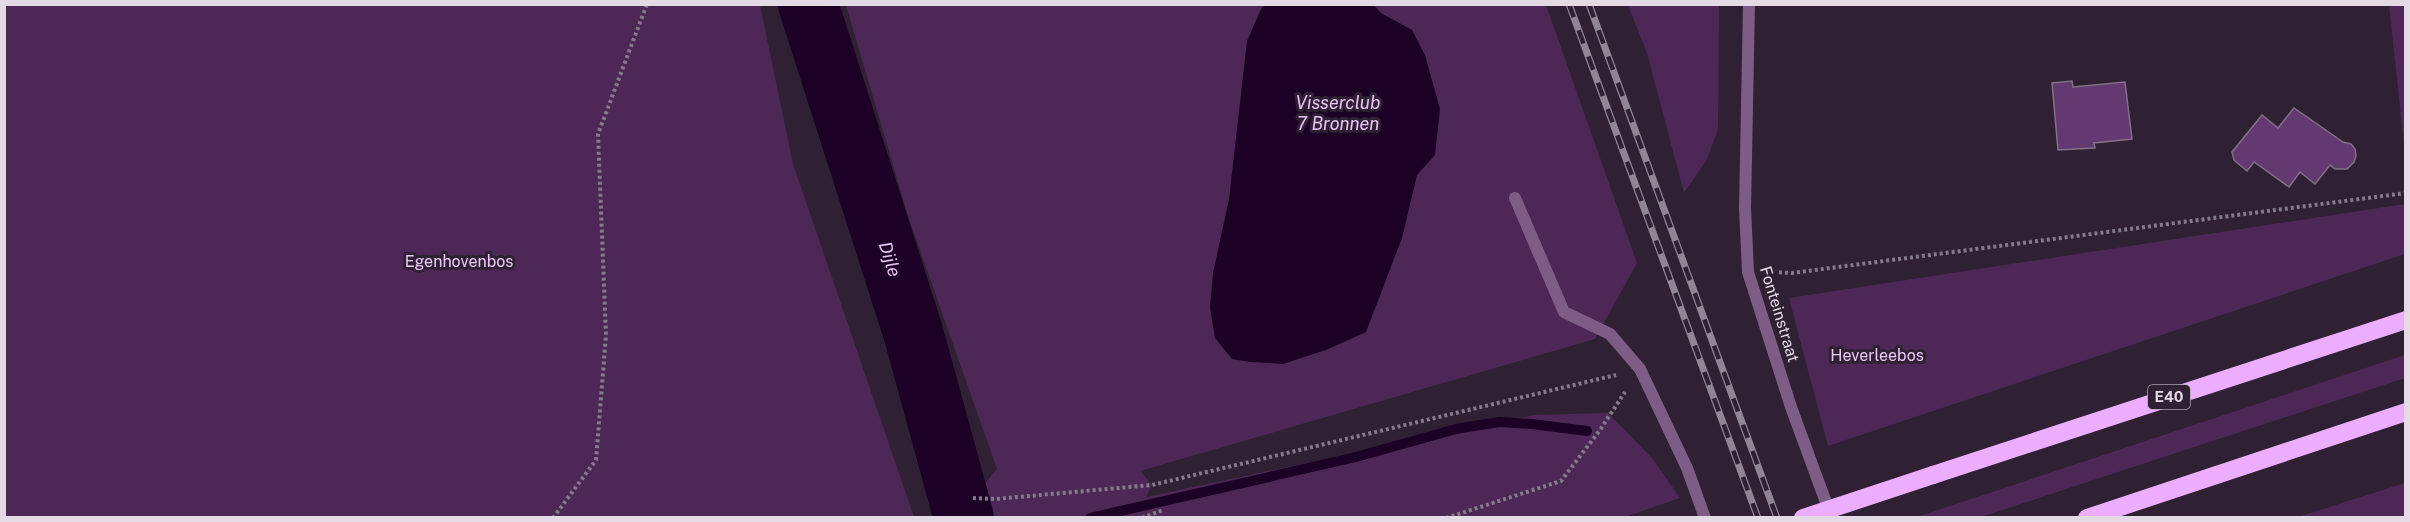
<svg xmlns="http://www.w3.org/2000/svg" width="2410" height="522" viewBox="0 0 2410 522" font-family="'Public Sans',sans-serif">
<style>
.green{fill:#4d2857}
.water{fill:#1c0025}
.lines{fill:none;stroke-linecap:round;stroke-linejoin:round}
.stream{stroke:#1c0025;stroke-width:10}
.river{stroke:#1c0025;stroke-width:60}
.building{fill:#643971;stroke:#817186;stroke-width:1.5}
.path{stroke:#857a89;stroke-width:4;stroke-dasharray:3 3;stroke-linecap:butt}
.lane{stroke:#7d5d86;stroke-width:12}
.street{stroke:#7d5d86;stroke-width:12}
.highway{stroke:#ecadff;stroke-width:18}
.rail-casing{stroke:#908594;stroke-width:7}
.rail{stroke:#2f2133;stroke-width:4.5;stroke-dasharray:14;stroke-linecap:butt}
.highway-bridge{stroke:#ecadff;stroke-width:18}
.labels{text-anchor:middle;stroke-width:6;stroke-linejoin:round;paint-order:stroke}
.shield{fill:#2f2133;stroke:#ada2b0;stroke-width:1.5}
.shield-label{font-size:15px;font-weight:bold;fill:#e3dae6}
.park-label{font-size:16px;fill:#edc7f9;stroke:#2f2133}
.street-label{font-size:16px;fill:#e3dae6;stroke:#2f2133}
.water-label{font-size:18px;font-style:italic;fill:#e9c3f5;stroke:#2f2133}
</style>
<rect width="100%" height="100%" fill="#2f2133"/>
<!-- green -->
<g class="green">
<polygon points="4,5 760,5 793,164 914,517 5,517"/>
<polygon points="846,5 1546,5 1637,263 1595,339 1140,471 1152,485 1146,497 1534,415 1608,413 1652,458 1680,498 1622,518 957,517 997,469 908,216"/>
<polygon points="1628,5 1719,5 1718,129 1707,159 1684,193 1647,53"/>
<polygon points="2389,5 2405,5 2405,154"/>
<polygon points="2405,204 2405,254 1828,446 1789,298"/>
<polygon points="2405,355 2405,378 1981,517 1917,517"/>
<polygon points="2405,483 2405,517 2298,517"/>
</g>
<!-- water -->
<polygon class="water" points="1266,4 1374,5 1381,13 1412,30 1425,55 1440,109 1435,155 1417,175 1402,238 1366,332 1326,350 1283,364 1250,362 1232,359 1215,338 1210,308 1213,273 1229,199 1247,41 1262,7"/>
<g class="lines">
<!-- stream -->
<polyline class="stream" points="1090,518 1356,457 1456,429 1499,422 1532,424 1587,431"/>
<!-- river -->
<path class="river" id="s1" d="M808 4 913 332 964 518"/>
</g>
<!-- building -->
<g class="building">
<polygon points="2072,81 2073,87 2125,82 2132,139 2094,143 2095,148 2058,150 2052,83"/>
<polygon points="2294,108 2343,142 2351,144 2355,149 2356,156 2354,162 2347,169 2335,169 2330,165 2315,184 2300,172 2289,187 2254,162 2247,171 2234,160 2232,152 2262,115 2278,128"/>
</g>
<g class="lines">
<!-- path -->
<g class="path">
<polyline points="1773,272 1792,273 2406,193"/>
<polyline points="973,498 996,499 1152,485 1616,375"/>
<polyline points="553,518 596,460 606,335 598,134 647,4"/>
<polyline points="1142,518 1163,510"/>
<polyline points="1446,518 1561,481 1600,430 1625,392"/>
</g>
<!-- lane -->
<polyline class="lane" points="1515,198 1564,312 1610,334 1640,369"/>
<!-- street -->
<g class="street">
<polyline points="1749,4 1745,208 1748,272 1791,407 1831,516"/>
<polyline points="1640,369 1687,468 1705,518"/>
</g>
<!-- highway -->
<g class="highway">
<polyline points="1933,475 2406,320"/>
<polyline points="2087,518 2406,412"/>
</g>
<defs>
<g id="rail">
<polyline points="1569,4 1758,518"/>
<polyline points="1589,4 1777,518"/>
</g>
</defs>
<!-- rail casing -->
<use href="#rail" class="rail-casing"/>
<!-- rail -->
<use href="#rail" class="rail"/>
<!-- highway-bridge -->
<polyline class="highway-bridge" points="1803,518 1933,475"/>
</g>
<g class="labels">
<!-- shield labels -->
<rect class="shield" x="2148" y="385" width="42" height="24" rx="4.5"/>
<g class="shield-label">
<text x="2169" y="402">E40</text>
</g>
<!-- park labels -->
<g class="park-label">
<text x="459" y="267">Egenhovenbos</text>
<text x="1877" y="361">Heverleebos</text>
</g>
<!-- street labels -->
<g class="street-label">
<text transform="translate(1780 314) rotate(73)" y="6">Fonteinstraat</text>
</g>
<!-- water labels -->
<g class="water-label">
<text x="1338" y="109">Visserclub<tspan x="1338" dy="21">7 Bronnen</tspan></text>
<text dy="6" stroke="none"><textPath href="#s1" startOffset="268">Dijle</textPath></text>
</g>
</g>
<!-- border -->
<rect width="2410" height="522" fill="none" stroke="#e3dae6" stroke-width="12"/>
</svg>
